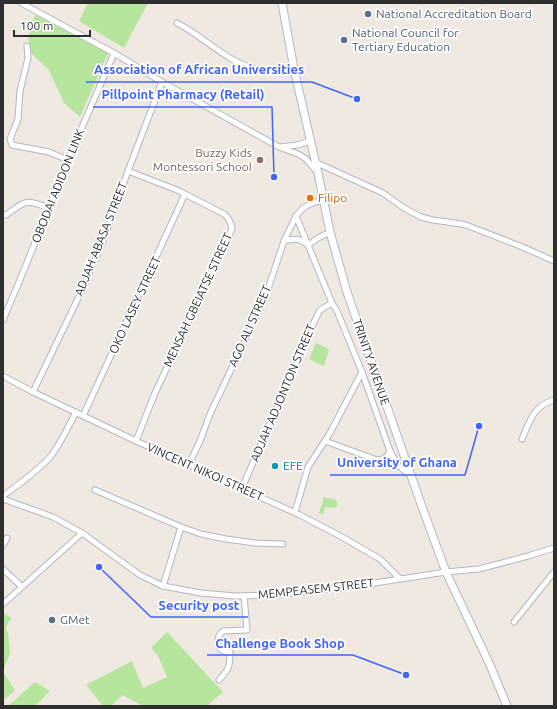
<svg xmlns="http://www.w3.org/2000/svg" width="557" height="709" viewBox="0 0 557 709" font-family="Ubuntu,sans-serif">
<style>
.green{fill:#b6e59e}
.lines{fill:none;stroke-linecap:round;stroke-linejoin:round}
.street-casing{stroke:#b4b7c1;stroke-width:7}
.secondary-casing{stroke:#b4b7c1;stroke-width:9}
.street{stroke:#fff;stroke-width:5}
.secondary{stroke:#fff;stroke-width:7}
.service-dot{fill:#5c6f8a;stroke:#fff;stroke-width:1.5}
.education-dot{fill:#8d6e63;stroke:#fff;stroke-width:1.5}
.food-dot{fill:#e8710a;stroke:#fff;stroke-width:1.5}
.culture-dot{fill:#0f9aa8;stroke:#fff;stroke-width:1.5}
.labels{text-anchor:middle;stroke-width:3.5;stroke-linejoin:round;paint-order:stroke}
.service-label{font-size:12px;fill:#4e5e75;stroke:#fff;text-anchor:start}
.education-label{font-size:12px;fill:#785e54;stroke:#fff;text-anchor:end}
.street-label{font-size:12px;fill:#2e2e2e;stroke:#fff}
.food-label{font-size:12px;fill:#c56008;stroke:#fff;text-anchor:start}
.culture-label{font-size:12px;fill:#0d838f;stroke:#fff;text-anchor:start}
.leader{fill:none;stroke:#4264fb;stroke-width:1.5}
.callout-dot{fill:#4264fb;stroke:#fff;stroke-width:1.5}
.callout-label{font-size:13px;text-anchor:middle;font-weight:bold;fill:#4264fb;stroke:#fff;stroke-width:3.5;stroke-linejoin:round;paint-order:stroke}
</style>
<rect width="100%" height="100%" fill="#efe9e1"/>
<!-- green -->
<g class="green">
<polygon points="88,3 148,3 124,48 79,21"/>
<polygon points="35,15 108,53 80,117 64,103 49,70 32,54 28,39"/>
<polygon points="316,343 329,349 324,366 309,359"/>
<polygon points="324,497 336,500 336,502 338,503 336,507 335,508 325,507 323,514 319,513"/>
<polygon points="3,613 12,618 8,623 6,629 8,633 10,654 3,671"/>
<polygon points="167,632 223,692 207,706 143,706 122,695 111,706 103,706 86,685 132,661 143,688 167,677 158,656 151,648"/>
<polygon points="3,672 15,690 3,701"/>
<polygon points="35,682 50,691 35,706 8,706"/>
</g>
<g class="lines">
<defs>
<g id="street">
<polyline points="21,3 114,53 162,82 279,147 298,154 306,159 317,172"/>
<path d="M177 23C205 37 227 63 257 69 269 72 282 70 294 69"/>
<polyline points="27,46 28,58 20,91 18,119 10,139 12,145 49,152 68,160"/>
<polyline points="280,147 297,145 311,141"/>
<polyline points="315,162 383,193 404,208 421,217 433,220 461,224 466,225 520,246 554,261"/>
<path d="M128 171 177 190 224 214C229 218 231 222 232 229L155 393 136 441"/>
<path d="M3 215H6C27 200 25 199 49 208"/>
<path d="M296 216 332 303 337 311 362 372 390 451C387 458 384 459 377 460L325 441"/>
<path d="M284 241C296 238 299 238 308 245L318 238 330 232"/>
<polyline points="3,320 22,275 68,160 114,53"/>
<polyline points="3,376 33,392 136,441 300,515 342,537 380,559 400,579"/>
<polyline points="33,392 83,288 103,241 128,171 162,82"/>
<polyline points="83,416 185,194"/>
<path d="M522 439C530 421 533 406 554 400"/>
<polyline points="390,451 398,466"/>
<polyline points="380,460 399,466 411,476"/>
<polyline points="189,464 200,441 210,414 265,298 284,241 296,216 303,208 312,203 323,200"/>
<polyline points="242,488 314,322 320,310 332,303"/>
<polyline points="95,490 181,527 201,534 226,539 255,543 283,544"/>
<path d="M3 496C19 484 38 471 51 456 61 443 68 427 76 412"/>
<polyline points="3,499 53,517 82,533 140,575 163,586 201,593 235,596 272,595 342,588 446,572 479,569 528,556 554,548"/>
<polyline points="295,512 308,467 330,433 362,372"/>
<polyline points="3,545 7,538"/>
<polyline points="3,569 21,586"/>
<polyline points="163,586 181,527"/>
<polyline points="3,604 82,533"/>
<polyline points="514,622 554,572"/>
<path d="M219 680C229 669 230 667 230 652 228 652 225 652 223 651 215 646 217 636 223 631L247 630 244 596"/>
</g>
<polyline id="secondary" points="282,3 294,69 318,173 330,232 347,292 421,504 446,572 490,665 507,706"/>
</defs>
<!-- street casing -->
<use href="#street" class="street-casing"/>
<!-- secondary casing -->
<use href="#secondary" class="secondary-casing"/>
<!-- street -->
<use href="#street" class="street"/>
<!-- secondary -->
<use href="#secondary" class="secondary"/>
</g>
<!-- markers -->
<g class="service-dot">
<circle cx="368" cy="14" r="4"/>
<circle cx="344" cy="40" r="4"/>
<circle cx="52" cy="620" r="4"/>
</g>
<circle class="education-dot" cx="260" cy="160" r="4"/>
<circle class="food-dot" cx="310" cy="198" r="4"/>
<circle class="culture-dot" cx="275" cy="466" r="4"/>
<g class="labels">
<!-- service labels -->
<g class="service-label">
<text x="376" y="18">National Accreditation Board</text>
<text x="352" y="37">National Council for<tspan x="352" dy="14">Tertiary Education</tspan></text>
<text x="60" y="624">GMet</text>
</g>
<!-- education labels -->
<g class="education-label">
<text x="252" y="157">Buzzy Kids<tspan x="252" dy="14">Montessori School</tspan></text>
</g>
<!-- street labels -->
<g class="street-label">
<text transform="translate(58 186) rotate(-68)" y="4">OBODAI ADIDON LINK</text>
<text transform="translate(101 239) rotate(-68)" y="4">ADJAH ABASA STREET</text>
<text transform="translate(198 300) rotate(-65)" y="4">MENSAH GBEIATSE STREET</text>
<text transform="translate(135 305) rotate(-65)" y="4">OKO LASEY STREET</text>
<text transform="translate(250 326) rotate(-66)" y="4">AGO ALI STREET</text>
<text transform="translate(371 362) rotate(71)" y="4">TRINITY AVENUE</text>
<text transform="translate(283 393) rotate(-67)" y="4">ADJAH ADJONTON STREET</text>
<text transform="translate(205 472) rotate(24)" y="4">VINCENT NIKOI STREET</text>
<text transform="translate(316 589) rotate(-6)" y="4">MEMPEASEM STREET</text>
</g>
<!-- food labels -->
<g class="food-label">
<text x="318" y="202">Filipo</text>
</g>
<!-- culture labels -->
<g class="culture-label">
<text x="283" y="470">EFE</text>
</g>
</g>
<!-- callouts -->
<path class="leader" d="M357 99L312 82H86M274 177L272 107H93M479 426L465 475H330M99 567L151 617H248M406 675L353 655H207"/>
<g class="callout-dot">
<circle cx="357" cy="99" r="4"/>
<circle cx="274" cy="177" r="4"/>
<circle cx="479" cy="426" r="4"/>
<circle cx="99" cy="567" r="4"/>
<circle cx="406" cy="675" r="4"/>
</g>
<g class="callout-label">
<text x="199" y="74">Association of African Universities</text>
<text x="183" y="99">Pillpoint Pharmacy (Retail)</text>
<text x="397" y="467">University of Ghana</text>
<text x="199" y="610">Security post</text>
<text x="280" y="648">Challenge Book Shop</text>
</g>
<!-- border -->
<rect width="557" height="709" fill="none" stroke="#2e2e2e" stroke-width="8"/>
<!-- scale -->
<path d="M14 30v6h76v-6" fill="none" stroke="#2e2e2e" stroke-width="2"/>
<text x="20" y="30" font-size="12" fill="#2e2e2e" stroke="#ffffff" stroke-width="3" paint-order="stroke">100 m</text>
</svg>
